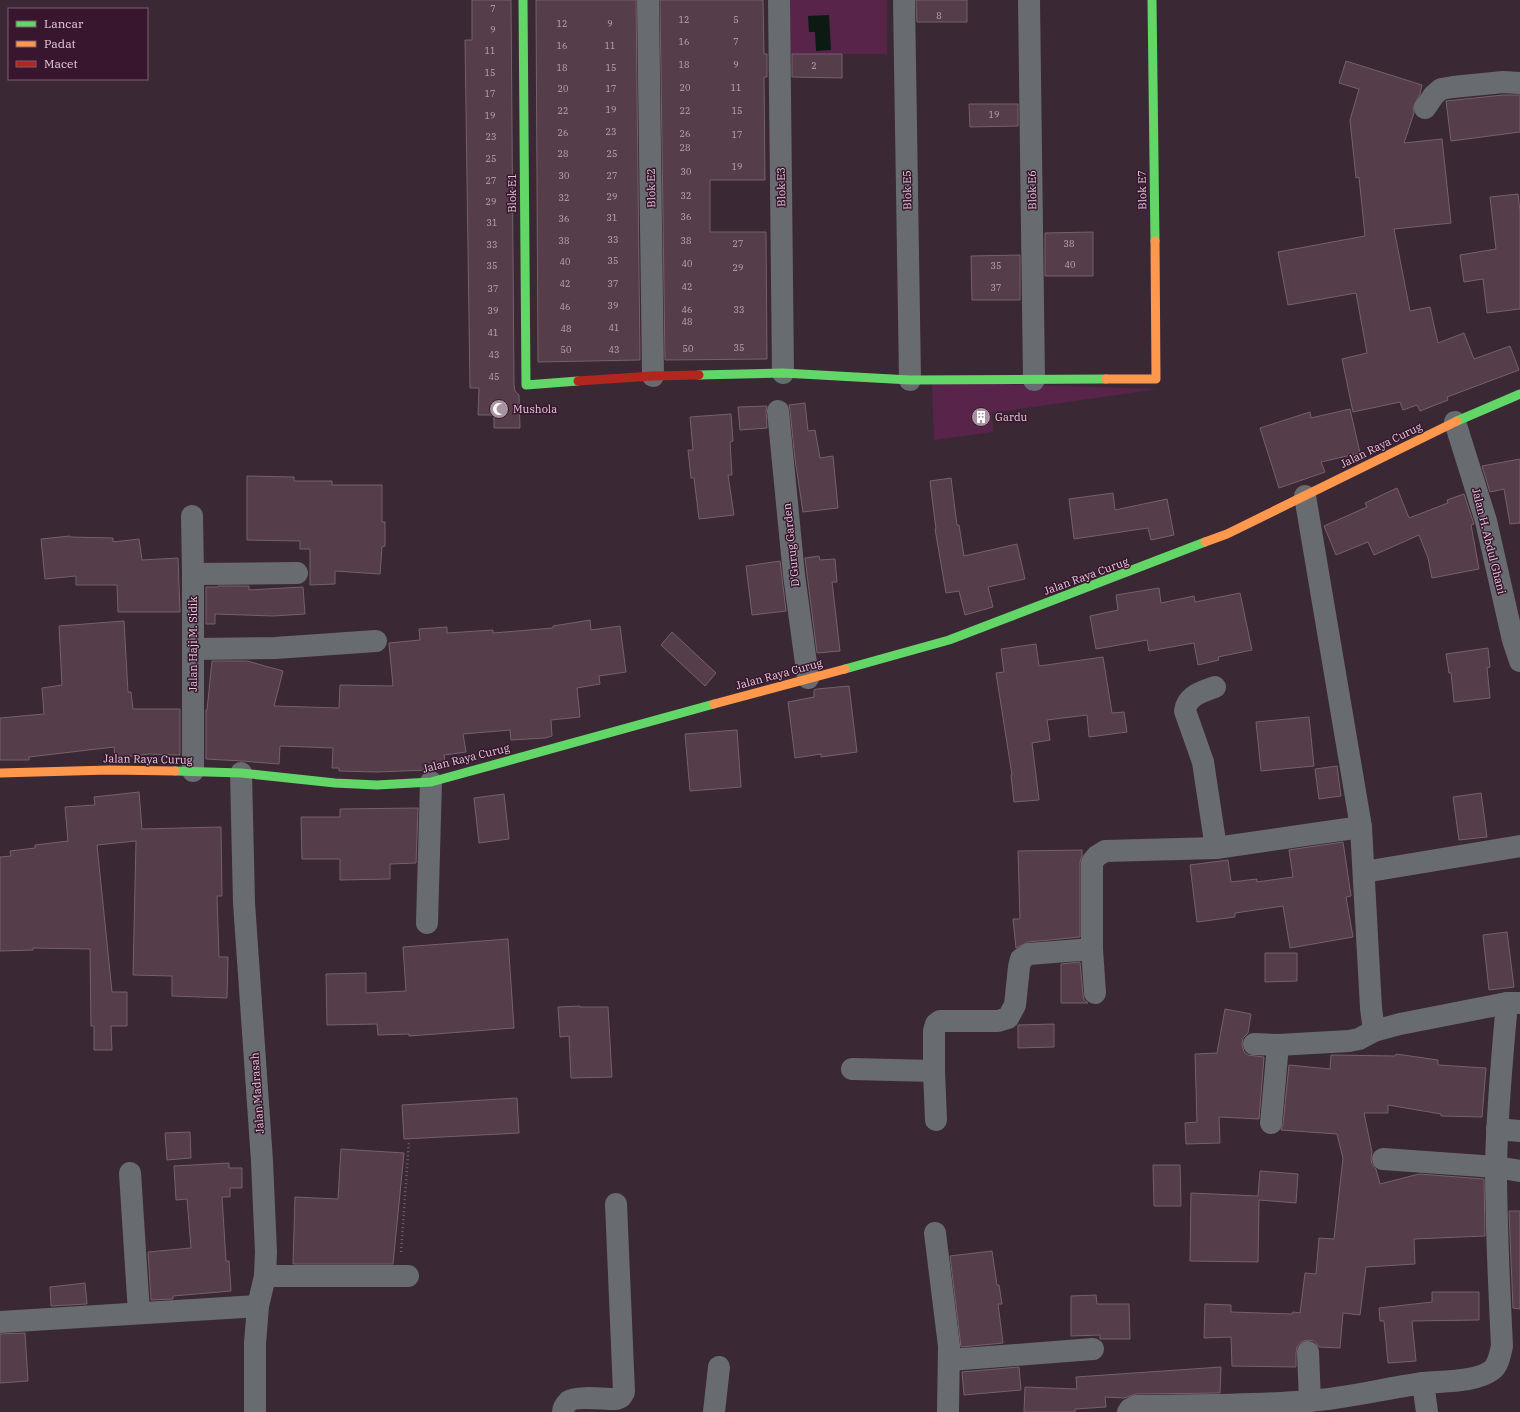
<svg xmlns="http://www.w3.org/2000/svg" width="1520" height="1412" viewBox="0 0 1520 1412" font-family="'IBM Plex Serif',serif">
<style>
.green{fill:#58244a}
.water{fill:#0d1913}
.building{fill:#553d4a;stroke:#74616a}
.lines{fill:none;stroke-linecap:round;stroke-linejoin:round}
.path{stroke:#68646a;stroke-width:2.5;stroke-dasharray:1 3;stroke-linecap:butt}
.street{stroke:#686c70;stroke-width:22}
.fast{stroke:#63d668;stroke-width:9}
.slow{stroke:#ff974d;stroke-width:9}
.jam{stroke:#b3261e;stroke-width:9}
.labels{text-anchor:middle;stroke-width:3;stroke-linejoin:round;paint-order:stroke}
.number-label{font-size:9px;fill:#c0a8b6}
.street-label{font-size:11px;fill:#e3ccda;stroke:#38162e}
.poi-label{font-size:11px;fill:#e3ccda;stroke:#38162e;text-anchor:start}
</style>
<rect width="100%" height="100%" fill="#3b2835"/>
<!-- green -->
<g class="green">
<rect x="786" y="0" width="101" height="54"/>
<polygon points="932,382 1158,389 992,413 993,432 934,440"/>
</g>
<!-- water -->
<polygon class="water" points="829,15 831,50 816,51 815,32 809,32 808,16"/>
<!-- building -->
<g class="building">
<polygon points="472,0 511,0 514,385 515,391 519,395 520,428 494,428 494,415 478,415 479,388 470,388 465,40 472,40"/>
<polygon points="536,0 636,0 640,360 538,362"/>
<polygon points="660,0 763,0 764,54 767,54 767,77 764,77 765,180 710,180 710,232 766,232 767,359 665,360"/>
<polygon points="916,0 967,0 967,22 917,22"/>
<polygon points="792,54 842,54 842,78 792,77"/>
<polygon points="1346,61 1422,85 1420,94 1413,107 1414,113 1404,143 1442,139 1451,223 1394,229 1410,311 1430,307 1438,343 1464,333 1474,359 1510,346 1519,370 1447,397 1448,400 1420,411 1417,405 1403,410 1400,402 1353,412 1342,359 1367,353 1356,293 1288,305 1278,252 1365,236 1359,177 1356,178 1350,120 1359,89 1339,83"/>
<polygon points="1503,95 1520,95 1520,132 1451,141 1446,101"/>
<polygon points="969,104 1018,104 1018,126 970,127"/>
<polygon points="1518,194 1520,211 1520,309 1487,313 1483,279 1464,282 1460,255 1496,249 1490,197"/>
<polygon points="1093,232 1093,276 1045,276 1045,233"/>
<polygon points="1020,255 1020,300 972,300 971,256"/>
<polygon points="805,403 808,431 815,430 820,458 833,456 838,508 803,512 795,459 790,410 789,405"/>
<polygon points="767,406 766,412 767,428 740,430 738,407"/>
<polygon points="1350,409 1360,453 1321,462 1325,472 1279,488 1260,428 1310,412 1311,418"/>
<polygon points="731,414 733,441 730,442 732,475 728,475 734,515 699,519 694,478 691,478 688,450 693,450 690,417"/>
<polygon points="1520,459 1520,523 1510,524 1504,489 1490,492 1482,466"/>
<polygon points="247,476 294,477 294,481 332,481 332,485 382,485 382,522 385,522 385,546 382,547 380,574 335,571 335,584 310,585 310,549 300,549 300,541 247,540"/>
<polygon points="951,478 957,525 959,525 964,556 1017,544 1025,579 988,587 993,607 965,615 959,591 946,593 935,529 936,529 930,481"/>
<polygon points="1397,488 1409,518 1448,503 1447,500 1464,494 1474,524 1471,525 1479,569 1432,578 1428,558 1419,535 1374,555 1368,542 1336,555 1324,526 1367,507 1365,503"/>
<polygon points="1113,493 1115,510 1167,499 1174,535 1151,540 1148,528 1074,539 1069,499"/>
<polygon points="70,536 70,537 113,538 113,542 139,539 142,560 178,558 180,612 118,612 117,585 76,585 76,576 45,579 41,539"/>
<polygon points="819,556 820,560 835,559 837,582 832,582 840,651 817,653 805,558"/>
<polygon points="780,561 786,611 752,615 746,566"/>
<polygon points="218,586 249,586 249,590 303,587 305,614 273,616 215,614 215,624 206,624 206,587 218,587"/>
<polygon points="1159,588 1161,603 1194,596 1195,602 1240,593 1252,650 1218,657 1219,660 1198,665 1194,643 1149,651 1147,640 1096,649 1090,616 1118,610 1116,595"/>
<polygon points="590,620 591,630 620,626 626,672 599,676 600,684 577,688 580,717 551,720 552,736 545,738 511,740 510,730 463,734 466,752 444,755 446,765 429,770 377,772 339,771 339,768 332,768 333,748 280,746 279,764 242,761 206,759 206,710 207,710 212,661 247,661 283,671 274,706 339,708 340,685 393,686 389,643 420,640 419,629 447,627 447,633 493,630 493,633 553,628 553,626"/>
<polygon points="124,621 128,692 131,692 133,709 180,709 180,755 149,754 115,758 114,747 29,757 29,760 0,760 0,718 44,714 42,688 62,685 59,626"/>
<polygon points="672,632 716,673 705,686 661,645"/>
<polygon points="1036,644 1039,666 1103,657 1112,713 1124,712 1127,732 1089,737 1087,715 1047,720 1050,740 1032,743 1039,800 1014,802 1011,775 1012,775 996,673 1004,672 1001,649"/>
<polygon points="1488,648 1490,667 1487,668 1490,698 1454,702 1451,673 1449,673 1446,654"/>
<polygon points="849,686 857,752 821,757 821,754 795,758 788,702 814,697 814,690 817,689"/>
<polygon points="1309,717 1314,766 1261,771 1256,722"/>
<polygon points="737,730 741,787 690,791 685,734"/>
<polygon points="1337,766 1341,796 1319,799 1315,769"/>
<polygon points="139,792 142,829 221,827 222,896 217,896 219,957 228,957 227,998 172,996 172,976 133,975 136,841 97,845 112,992 127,992 127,1026 111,1026 112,1050 94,1050 94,1026 91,1026 90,949 33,948 33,950 0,951 0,857 11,856 10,851 35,848 35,845 68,841 65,807 95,805 94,797"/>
<polygon points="1481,793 1487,837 1459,840 1453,797"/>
<polygon points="504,794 509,839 479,843 474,798"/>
<polygon points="418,808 416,863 390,864 390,879 340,880 340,859 302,859 301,817 340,817 340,809"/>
<polygon points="1343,842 1351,896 1346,897 1353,937 1290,948 1283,906 1235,913 1235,917 1197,922 1190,865 1228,860 1231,882 1257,879 1257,882 1293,877 1289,850"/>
<polygon points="1082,850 1082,855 1080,862 1080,937 1028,942 1016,948 1013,919 1020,919 1018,851"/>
<polygon points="1507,932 1514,987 1489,990 1483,935"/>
<polygon points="508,939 514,1028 409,1036 409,1034 378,1035 377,1024 327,1025 326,974 366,973 366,993 406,991 403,947"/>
<polygon points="1265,953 1297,953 1297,981 1265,982"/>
<polygon points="1080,962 1083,994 1084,1000 1088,1003 1061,1003 1061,964"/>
<polygon points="580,1006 580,1007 608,1007 612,1077 571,1078 569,1036 560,1037 558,1007"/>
<polygon points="1225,1009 1251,1014 1248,1033 1243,1038 1242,1044 1244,1052 1248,1055 1264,1057 1259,1119 1219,1117 1220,1143 1186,1144 1185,1123 1197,1122 1195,1054 1217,1053"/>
<polygon points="1054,1024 1054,1047 1018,1048 1018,1025"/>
<polygon points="1396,1054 1438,1060 1438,1065 1486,1068 1482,1117 1441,1116 1441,1114 1388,1105 1388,1113 1364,1113 1372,1152 1371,1159 1372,1164 1376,1169 1380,1184 1419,1174 1484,1179 1485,1236 1414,1239 1415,1264 1366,1267 1360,1315 1343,1313 1340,1348 1319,1347 1314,1341 1307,1340 1301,1342 1297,1347 1296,1353 1296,1367 1232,1366 1231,1337 1204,1338 1205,1304 1231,1305 1231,1312 1292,1314 1293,1312 1300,1313 1305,1273 1316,1274 1319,1238 1334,1239 1343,1158 1337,1134 1281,1130 1283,1124 1289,1065 1330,1069 1331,1055 1395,1056"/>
<polygon points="517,1098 519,1133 404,1139 402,1105"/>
<polygon points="190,1132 191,1158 167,1160 165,1133"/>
<polygon points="341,1149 404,1153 393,1264 293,1264 295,1197 338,1199"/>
<polygon points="229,1163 229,1168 242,1168 242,1188 230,1188 230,1197 222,1197 226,1261 229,1261 231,1291 173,1296 173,1299 151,1300 148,1252 191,1248 187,1199 176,1200 174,1166"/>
<polygon points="1153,1165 1180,1165 1181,1206 1154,1206"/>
<polygon points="1260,1171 1298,1174 1296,1203 1259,1200 1258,1262 1190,1261 1191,1193 1258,1196"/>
<polygon points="1509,1211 1520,1211 1520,1309 1513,1308"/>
<polygon points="992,1251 997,1285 999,1285 1002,1304 998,1304 1003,1343 961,1347 950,1256"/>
<polygon points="85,1283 87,1304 51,1306 50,1287"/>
<polygon points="1432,1292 1479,1292 1479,1320 1412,1321 1416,1361 1388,1363 1384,1321 1380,1321 1379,1308 1432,1302"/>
<polygon points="1096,1295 1097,1304 1129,1304 1130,1339 1100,1339 1100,1335 1071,1336 1071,1296"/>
<polygon points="25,1333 28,1381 0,1383 0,1334"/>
<polygon points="1019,1367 1021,1390 964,1395 962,1372"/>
<polygon points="1221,1367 1220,1393 1136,1394 1124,1398 1105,1397 1106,1407 1075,1409 1075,1412 1024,1412 1025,1387 1077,1389 1076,1377"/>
</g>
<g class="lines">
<!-- path -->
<polyline class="path" points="401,1252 409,1141"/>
<!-- street -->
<g class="street">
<polyline points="648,0 653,376"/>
<polyline points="779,0 783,373"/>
<polyline points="904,0 910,380"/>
<polyline points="1029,0 1034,380"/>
<polyline points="1425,108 1434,95 1441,89 1453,87 1503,82 1520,83"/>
<polyline points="778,411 794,575 808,678"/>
<polyline points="1455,422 1486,521 1513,640 1520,661"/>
<polyline points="1305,496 1361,827 1371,1008 1374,1031 1400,1024 1507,1003 1520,1003"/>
<polyline points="192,516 193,574 193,771"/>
<polyline points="193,574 297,573"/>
<polyline points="193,649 275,648 376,641"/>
<path d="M1215 687C1202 692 1187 695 1185 711L1203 762 1216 848"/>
<polyline points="241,773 244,903 262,1161 266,1252 265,1276 258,1306 255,1343 255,1412"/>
<polyline points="1364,872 1520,846"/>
<polyline points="427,923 431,782"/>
<polyline points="1095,993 1092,949 1092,862 1097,856 1105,851 1216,848 1361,827"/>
<polyline points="1254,1044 1278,1045 1349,1041 1359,1039 1374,1031"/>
<polyline points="852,1069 934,1071"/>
<polyline points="936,1120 934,1071 934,1031 936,1024 940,1021 998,1021 1008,1018 1015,1005 1019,967 1021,959 1029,954 1092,949"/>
<polyline points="1271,1123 1278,1045"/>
<polyline points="1497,1129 1520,1131"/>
<polyline points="1383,1159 1496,1167 1520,1171"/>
<polyline points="130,1173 139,1313"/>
<polyline points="935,1233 949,1346 948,1412"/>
<polyline points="265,1276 408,1276"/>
<polyline points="0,1322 258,1306"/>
<polyline points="1308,1352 1310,1401"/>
<polyline points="950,1360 1093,1349"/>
<polyline points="1423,1383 1427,1412"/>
<path d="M563 1412C563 1408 566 1404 569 1401 576 1396 606 1399 616 1399L621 1397 624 1392 616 1204"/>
<polyline points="714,1412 719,1367"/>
<path d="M1128 1412 1130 1409 1136 1406C1194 1405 1252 1406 1310 1401 1348 1398 1386 1388 1424 1383 1443 1381 1477 1382 1492 1370 1499 1364 1500 1354 1502 1346 1499 1286 1496 1226 1496 1166 1497 1112 1502 1057 1507 1003"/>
</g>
<!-- fast -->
<g class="fast">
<polyline points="523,0 526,385 578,381"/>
<polyline points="1152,0 1155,241"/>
<polyline points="699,375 783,373 910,380 1106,379"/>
<polyline points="1457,421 1520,394"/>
<polyline points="845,669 949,640 1205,542"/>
<polyline points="175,771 241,773 335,783 377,785 431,782 714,704"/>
</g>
<!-- slow -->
<g class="slow">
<polyline points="1106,379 1156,379 1155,241"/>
<polyline points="1205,542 1227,534 1457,421"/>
<polyline points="714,704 845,669"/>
<polyline points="0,773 109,770 175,771"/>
</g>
<!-- jam -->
<polyline class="jam" points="578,381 653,376 699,375"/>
</g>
<!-- icons -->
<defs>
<symbol id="mosque-disc" viewBox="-11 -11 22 22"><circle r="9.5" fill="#a893a0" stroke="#38162e"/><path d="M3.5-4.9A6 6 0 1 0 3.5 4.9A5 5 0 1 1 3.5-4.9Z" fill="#fff"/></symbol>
<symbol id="building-disc" viewBox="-11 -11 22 22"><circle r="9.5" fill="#a893a0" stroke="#38162e"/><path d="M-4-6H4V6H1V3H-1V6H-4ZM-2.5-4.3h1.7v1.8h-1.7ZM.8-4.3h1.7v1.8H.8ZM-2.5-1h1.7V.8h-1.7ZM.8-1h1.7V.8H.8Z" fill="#fff"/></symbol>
</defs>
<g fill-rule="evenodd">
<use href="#mosque-disc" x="488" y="398" width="22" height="22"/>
<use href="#building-disc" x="970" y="406" width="22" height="22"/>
</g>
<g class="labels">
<!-- number labels -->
<g class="number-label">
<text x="493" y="12">7</text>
<text x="939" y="19">8</text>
<text x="684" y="23">12</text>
<text x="736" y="23">5</text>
<text x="562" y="27">12</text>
<text x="610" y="27">9</text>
<text x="493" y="33">9</text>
<text x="684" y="45">16</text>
<text x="736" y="45">7</text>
<text x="562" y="49">16</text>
<text x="610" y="49">11</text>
<text x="490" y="54">11</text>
<text x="684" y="68">18</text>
<text x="736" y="68">9</text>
<text x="814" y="69">2</text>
<text x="562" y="71">18</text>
<text x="611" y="71">15</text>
<text x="490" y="76">15</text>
<text x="685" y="91">20</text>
<text x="736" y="91">11</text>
<text x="563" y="92">20</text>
<text x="611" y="92">17</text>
<text x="490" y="97">17</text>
<text x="611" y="113">19</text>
<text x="563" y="114">22</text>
<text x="685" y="114">22</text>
<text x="737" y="114">15</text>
<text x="994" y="118">19</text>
<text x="490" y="119">19</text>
<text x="611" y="135">23</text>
<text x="563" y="136">26</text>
<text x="685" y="137">26</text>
<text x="737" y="138">17</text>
<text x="491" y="140">23</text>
<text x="685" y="151">28</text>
<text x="563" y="157">28</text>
<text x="612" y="157">25</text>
<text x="491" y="162">25</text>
<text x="737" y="170">19</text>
<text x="686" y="175">30</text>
<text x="564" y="179">30</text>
<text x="612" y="179">27</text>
<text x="491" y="184">27</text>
<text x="686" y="199">32</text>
<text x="612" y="200">29</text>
<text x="564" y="201">32</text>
<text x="491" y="205">29</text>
<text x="686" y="220">36</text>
<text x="612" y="221">31</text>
<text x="564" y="222">36</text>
<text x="492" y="226">31</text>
<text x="613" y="243">33</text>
<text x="564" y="244">38</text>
<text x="686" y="244">38</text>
<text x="738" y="247">27</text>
<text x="1069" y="247">38</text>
<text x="492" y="248">33</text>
<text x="613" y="264">35</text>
<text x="565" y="265">40</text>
<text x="687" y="267">40</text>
<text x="1070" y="268">40</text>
<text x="492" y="269">35</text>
<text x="996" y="269">35</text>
<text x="738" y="271">29</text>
<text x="565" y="287">42</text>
<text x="613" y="287">37</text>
<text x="687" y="290">42</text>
<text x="996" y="291">37</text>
<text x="493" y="292">37</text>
<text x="613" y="309">39</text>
<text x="565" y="310">46</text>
<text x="687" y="313">46</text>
<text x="739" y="313">33</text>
<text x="493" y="314">39</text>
<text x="687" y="325">48</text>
<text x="614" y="331">41</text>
<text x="566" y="332">48</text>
<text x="493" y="336">41</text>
<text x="739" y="351">35</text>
<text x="688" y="352">50</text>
<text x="566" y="353">50</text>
<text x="614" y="353">43</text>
<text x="494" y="358">43</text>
<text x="494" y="380">45</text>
</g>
<!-- street labels -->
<g class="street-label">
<text transform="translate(781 187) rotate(-91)" y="4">Blok E3</text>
<text transform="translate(651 188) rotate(-91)" y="4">Blok E2</text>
<text transform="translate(907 190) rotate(-91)" y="4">Blok E5</text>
<text transform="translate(1032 190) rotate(-91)" y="4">Blok E6</text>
<text transform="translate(1142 190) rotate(-91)" y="4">Blok E7</text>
<text transform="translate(512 193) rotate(-90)" y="4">Blok E1</text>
<text transform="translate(1381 445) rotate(-26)" y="4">Jalan Raya Curug</text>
<text transform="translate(1489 541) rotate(76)" y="4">Jalan H. Abdul Ghani</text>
<text transform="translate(791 545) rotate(-96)" y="4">D'Gurug Garden</text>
<text transform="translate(1086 576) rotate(-20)" y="4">Jalan Raya Curug</text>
<text transform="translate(193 644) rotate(-90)" y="4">Jalan Haji M. Sidik</text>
<text transform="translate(779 674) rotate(-15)" y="4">Jalan Raya Curug</text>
<text transform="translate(466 758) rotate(-14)" y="4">Jalan Raya Curug</text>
<text transform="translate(148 759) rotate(1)" y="4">Jalan Raya Curug</text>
<text transform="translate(257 1093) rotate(-94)" y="4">Jalan Madrasah</text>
</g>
<!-- poi labels -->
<g class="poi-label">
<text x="513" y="413">Mushola</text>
<text x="995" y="421">Gardu</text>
</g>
</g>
<!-- legend -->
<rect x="8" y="8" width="140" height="72" fill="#38162e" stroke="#7c5f73"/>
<rect x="16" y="21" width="20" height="6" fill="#63d668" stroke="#7c5f73"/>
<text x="44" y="28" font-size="12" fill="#e3ccda">Lancar</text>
<rect x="16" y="41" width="20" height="6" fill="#ff974d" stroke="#7c5f73"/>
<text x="44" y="48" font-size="12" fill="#e3ccda">Padat</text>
<rect x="16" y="61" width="20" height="6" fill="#b3261e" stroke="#7c5f73"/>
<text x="44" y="68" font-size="12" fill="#e3ccda">Macet</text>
</svg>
